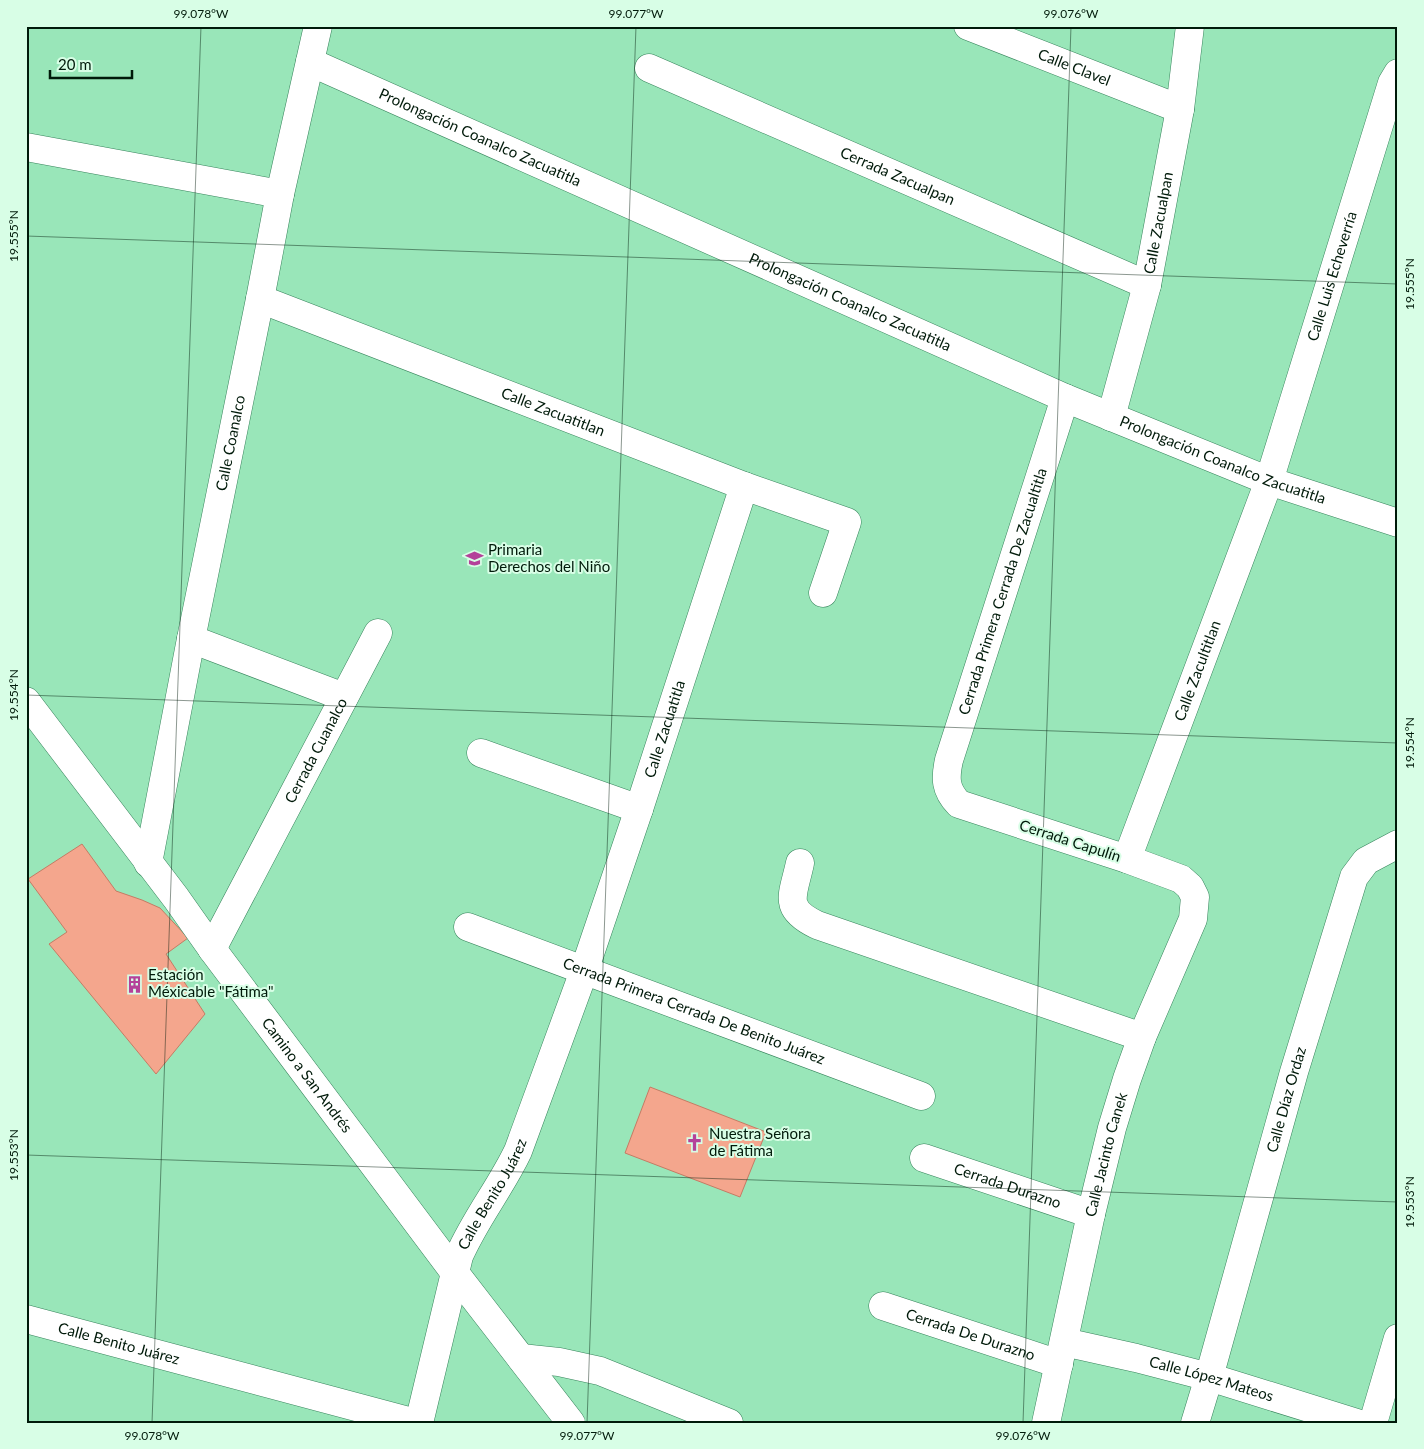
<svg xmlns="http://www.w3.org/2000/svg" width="1424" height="1449" viewBox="0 0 1424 1449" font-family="Lato,sans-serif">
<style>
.building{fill:#f4a68d;stroke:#c57b64}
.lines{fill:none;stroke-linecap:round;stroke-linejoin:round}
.minor-casing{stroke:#37845c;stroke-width:29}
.secondary-casing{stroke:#37845c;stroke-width:29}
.minor{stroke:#fff;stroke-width:28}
.secondary{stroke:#fff;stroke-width:28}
.ticks{fill:none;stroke:#001a0a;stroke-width:1;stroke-opacity:0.45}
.labels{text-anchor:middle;stroke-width:4;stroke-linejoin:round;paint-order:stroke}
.street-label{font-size:15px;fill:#001a0a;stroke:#d8fee6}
.poi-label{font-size:15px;fill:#001a0a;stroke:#d8fee6;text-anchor:start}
.neatline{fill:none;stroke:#001a0a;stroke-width:2}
.ticks-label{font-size:12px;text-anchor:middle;fill:#001a0a}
</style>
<rect width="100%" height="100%" fill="#99e6b9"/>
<!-- building -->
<g class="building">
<polygon points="82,844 116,891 142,900 160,908 188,938 166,954 205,1014 156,1074 49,944 67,932 28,879"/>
<polygon points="650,1087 766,1132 740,1197 625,1153"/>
</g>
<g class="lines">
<defs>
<g id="minor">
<path id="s1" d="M968 26 1180 109"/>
<path id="s2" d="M310 62 1065 398 1269 481 1398 523"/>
<path id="s3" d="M649 68 1147 285"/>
<polyline points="26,147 280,194"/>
<path id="s4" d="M260 299 744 486 847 522 823 593"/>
<path id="s5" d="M1111 417 1147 285 1180 109 1190 26"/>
<polyline points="191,639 344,697"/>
<polyline points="481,753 639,809"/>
<path id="s6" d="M1127 859 1269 481 1392 83 1398 73"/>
<path id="s7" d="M148 863 191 639 260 299 280 194 318 26"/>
<path d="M800 863C793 896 782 908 817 925L1142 1037"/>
<path id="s8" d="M468 927 921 1096"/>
<path id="s9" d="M212 949 378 633"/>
<path id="s10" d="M924 1158 1091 1214"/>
<path id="s11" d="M883 1306 1059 1364"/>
<path id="s12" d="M26 1319 416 1423"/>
<path id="s13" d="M1064 1342 1136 1358 1209 1377 1357 1423"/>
<polyline points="521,1358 559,1362 600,1371 729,1423"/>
<path id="s14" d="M419 1423 459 1256C475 1219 501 1187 518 1151L584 971 639 809 744 486"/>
<path id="s15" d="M1046 1423 1091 1214 1112 1128 1127 1079 1142 1037 1193 919 1195 897 1190 887 1181 879 1127 859 959 804C945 790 945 778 949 760L1065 398"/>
<path id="s16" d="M1195 1423 1209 1377 1294 1072 1354 877 1366 861 1398 844"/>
<polyline points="1373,1423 1398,1338"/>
</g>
<g id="secondary">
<path id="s17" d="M26 701 176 898 212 949 455 1273 571 1423"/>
</g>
</defs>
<!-- minor casing -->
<use href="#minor" class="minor-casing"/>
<!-- secondary casing -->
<use href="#secondary" class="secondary-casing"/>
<!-- minor -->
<use href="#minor" class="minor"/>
<!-- secondary -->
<use href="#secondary" class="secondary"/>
</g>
<!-- ticks -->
<path class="ticks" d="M26 236 1398 284M26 695 1398 743M26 1155 1398 1202M152 1423 201 26M587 1423 636 26M1023 1423 1071 26"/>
<!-- icons -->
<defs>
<symbol id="school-bare" viewBox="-9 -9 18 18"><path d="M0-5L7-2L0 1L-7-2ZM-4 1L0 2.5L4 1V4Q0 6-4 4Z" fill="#b4419a" stroke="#d8fee6" stroke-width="2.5" paint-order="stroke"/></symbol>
<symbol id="building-bare" viewBox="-9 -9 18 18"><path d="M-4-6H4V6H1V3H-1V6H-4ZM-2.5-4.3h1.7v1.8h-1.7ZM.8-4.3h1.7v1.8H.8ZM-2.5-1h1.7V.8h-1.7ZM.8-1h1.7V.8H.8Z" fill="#b4419a" stroke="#d8fee6" stroke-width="2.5" paint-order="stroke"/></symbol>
<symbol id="church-bare" viewBox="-9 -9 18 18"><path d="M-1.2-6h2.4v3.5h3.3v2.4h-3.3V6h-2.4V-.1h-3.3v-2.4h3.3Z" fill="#b4419a" stroke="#d8fee6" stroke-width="2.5" paint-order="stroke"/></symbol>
</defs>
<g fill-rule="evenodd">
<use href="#school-bare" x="462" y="546" width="25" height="25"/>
<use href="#building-bare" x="122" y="972" width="25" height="25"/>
<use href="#church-bare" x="682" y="1130" width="25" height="25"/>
</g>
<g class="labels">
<!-- street labels -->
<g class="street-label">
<text dy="5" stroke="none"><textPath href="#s1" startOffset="114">Calle Clavel</textPath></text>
<text dy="5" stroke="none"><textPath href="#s2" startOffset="186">Prolongación Coanalco Zacuatitla</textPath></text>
<text dy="5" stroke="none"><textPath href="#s3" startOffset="271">Cerrada Zacualpan</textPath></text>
<text dy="5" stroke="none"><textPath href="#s5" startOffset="200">Calle Zacualpan</textPath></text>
<text dy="5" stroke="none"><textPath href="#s6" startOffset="618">Calle Luis Echeverría</textPath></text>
<text dy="5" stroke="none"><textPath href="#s2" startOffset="591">Prolongación Coanalco Zacuatitla</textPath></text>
<text dy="5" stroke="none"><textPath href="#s4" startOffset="314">Calle Zacuatitlan</textPath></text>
<text dy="5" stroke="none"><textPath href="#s7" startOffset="428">Calle Coanalco</textPath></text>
<text dy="5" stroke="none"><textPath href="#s2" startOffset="996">Prolongación Coanalco Zacuatitla</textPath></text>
<text dy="5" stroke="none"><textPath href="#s15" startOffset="1031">Cerrada Primera Cerrada De Zacualtitla</textPath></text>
<text dy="5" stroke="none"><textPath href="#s6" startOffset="201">Calle Zacultitlan</textPath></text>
<text dy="5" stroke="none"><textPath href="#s14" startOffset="739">Calle Zacuatitla</textPath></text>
<text dy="5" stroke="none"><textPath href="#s9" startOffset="224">Cerrada Cuanalco</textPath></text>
<text transform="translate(1070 841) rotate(18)" y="5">Cerrada Capulín</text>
<text dy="5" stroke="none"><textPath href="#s8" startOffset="241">Cerrada Primera Cerrada De Benito Juárez</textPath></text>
<text dy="5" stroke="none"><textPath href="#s17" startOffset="468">Camino a San Andrés</textPath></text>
<text dy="5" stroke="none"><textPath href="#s16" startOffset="336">Calle Díaz Ordaz</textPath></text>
<text dy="5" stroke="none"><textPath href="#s15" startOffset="275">Calle Jacinto Canek</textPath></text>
<text dy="5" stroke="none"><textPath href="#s10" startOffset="88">Cerrada Durazno</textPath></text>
<text dy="5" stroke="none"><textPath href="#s14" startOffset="242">Calle Benito Juárez</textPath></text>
<text dy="5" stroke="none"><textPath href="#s11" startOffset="92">Cerrada De Durazno</textPath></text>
<text dy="5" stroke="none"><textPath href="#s12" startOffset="96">Calle Benito Juárez</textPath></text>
<text dy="5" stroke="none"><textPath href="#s13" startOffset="152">Calle López Mateos</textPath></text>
</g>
<!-- poi labels -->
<g class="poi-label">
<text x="488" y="555">Primaria<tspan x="488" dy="17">Derechos del Niño</tspan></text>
<text x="148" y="980">Estación<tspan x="148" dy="17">Méxicable "Fátima"</tspan></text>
<text x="709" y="1139">Nuestra Señora<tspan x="709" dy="17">de Fátima</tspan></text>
</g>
</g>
<!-- border -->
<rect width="1424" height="1449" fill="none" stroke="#d8fee6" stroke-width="55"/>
<!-- scale -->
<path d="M50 70v8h82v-8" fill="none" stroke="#001a0a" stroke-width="2.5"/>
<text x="58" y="70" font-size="15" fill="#001a0a" stroke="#d8fee6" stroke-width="4" paint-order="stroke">20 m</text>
<rect x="28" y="28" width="1368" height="1394" class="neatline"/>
<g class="ticks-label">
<text x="201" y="18">99.078°W</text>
<text x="636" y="18">99.077°W</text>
<text x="1071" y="18">99.076°W</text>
<text transform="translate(14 236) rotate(-90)" y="4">19.555°N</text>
<text transform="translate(1410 284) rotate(-90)" y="4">19.555°N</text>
<text transform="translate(14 695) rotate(-90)" y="4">19.554°N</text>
<text transform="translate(1410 743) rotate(-90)" y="4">19.554°N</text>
<text transform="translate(14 1155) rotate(-90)" y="4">19.553°N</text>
<text transform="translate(1410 1202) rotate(-90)" y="4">19.553°N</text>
<text x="152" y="1440">99.078°W</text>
<text x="587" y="1440">99.077°W</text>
<text x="1023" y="1440">99.076°W</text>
</g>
</svg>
